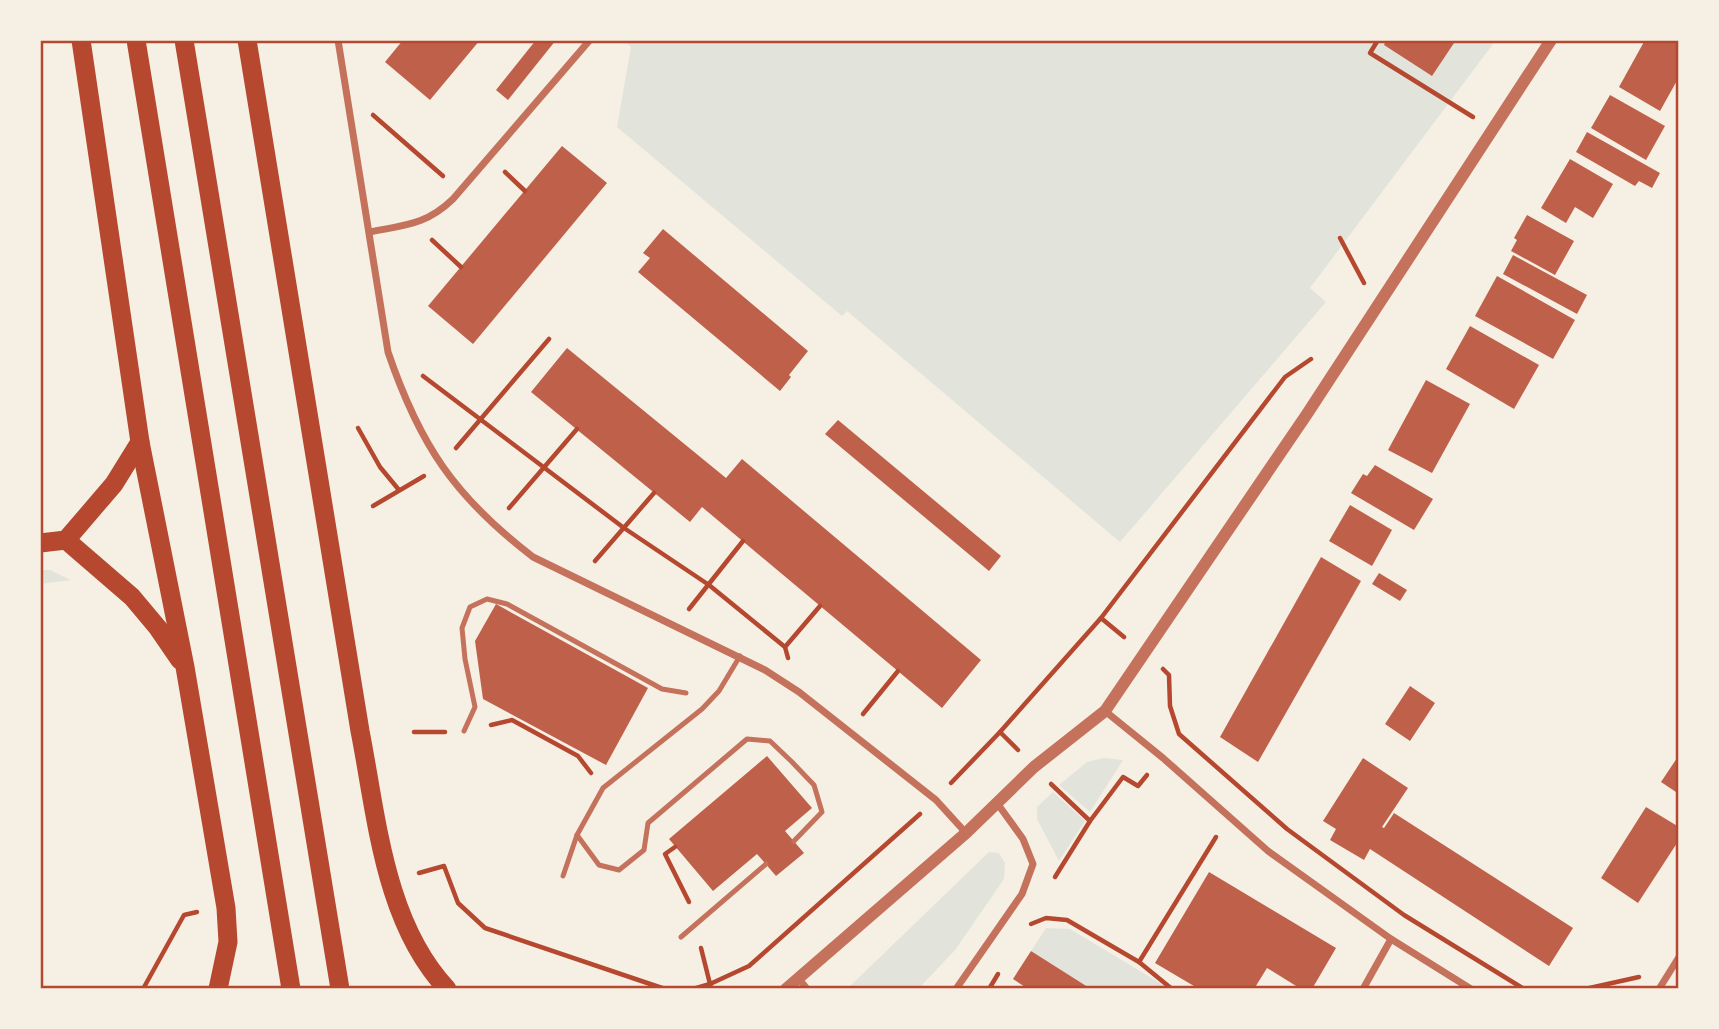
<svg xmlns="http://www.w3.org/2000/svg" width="1719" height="1029" viewBox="0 0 1719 1029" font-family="'Roboto Condensed',sans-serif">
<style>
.green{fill:#e2e4dc}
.building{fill:#bf614a}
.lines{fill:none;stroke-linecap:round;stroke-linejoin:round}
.path{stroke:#b5482f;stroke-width:4.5}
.service{stroke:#c5725c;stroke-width:5}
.minor{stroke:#c5725c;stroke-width:7}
.tertiary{stroke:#c5725c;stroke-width:12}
.trunk{stroke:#b5482f;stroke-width:19}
.neatline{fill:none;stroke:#b5482f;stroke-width:2.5}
</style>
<rect width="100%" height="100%" fill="#f6efe4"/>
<!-- green -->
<g class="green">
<polygon points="623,40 1496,40 1310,288 1326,302 1120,542 847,311 842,316 617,127 631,47"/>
<polygon points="40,570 50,570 71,580 40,584"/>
<polygon points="1104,758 1123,760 1090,812 1059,785 1087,762"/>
<polygon points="1053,792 1085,821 1059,861 1037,819 1037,807"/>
<polygon points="989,852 999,853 1005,863 1004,879 955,950 921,986 916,989 847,989"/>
<polygon points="1046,928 1070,929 1170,989 1091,989 1031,951"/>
</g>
<!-- building -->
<g class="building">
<polygon points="403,40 480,40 430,100 385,62"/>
<polygon points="536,40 556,40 508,100 496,90"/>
<polygon points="1386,40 1456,40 1432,76 1384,45"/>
<polygon points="1645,40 1679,40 1679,77 1660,111 1619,87"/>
<polygon points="1610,95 1665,126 1646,160 1591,128"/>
<polygon points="1587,132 1660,173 1652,188 1639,181 1635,186 1576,152"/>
<polygon points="562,146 607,183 473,344 428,306"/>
<polygon points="1570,159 1613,184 1593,218 1575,207 1566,223 1541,208"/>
<polygon points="1527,215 1574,241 1555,275 1511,251 1517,240 1514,238"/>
<polygon points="663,229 808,351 789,375 791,377 780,391 638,272 650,258 643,253"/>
<polygon points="1513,255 1587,295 1577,314 1503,274"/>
<polygon points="1497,276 1575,320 1553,359 1475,316"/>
<polygon points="1470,326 1539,365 1514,409 1446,369"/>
<polygon points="567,348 726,478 742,459 981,660 942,708 702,507 690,522 531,392"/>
<polygon points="1426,380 1470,404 1432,473 1388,450"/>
<polygon points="838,420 1001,556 989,571 825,434"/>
<polygon points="1375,465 1433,499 1414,530 1351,493 1363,474 1367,476"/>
<polygon points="1350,505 1392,530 1372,566 1329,541"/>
<polygon points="1321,557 1361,581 1258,762 1220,737"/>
<polygon points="1379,573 1407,590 1400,601 1372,584"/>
<polygon points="496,604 648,688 606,765 483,699 475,641"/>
<polygon points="1410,686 1435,703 1410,741 1385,724"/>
<polygon points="1679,755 1679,794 1661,782"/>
<polygon points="767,756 812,808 785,831 804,853 776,876 757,854 713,891 669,839"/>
<polygon points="1363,758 1408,788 1382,827 1384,828 1394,813 1573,928 1549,966 1370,849 1364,860 1330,840 1336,829 1323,821"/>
<polygon points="1646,807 1679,827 1679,840 1638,903 1601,878"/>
<polygon points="1209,872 1336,948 1312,989 1301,989 1267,968 1254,989 1199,989 1155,963"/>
<polygon points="1031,951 1091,989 1028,989 1013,979"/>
</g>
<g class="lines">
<!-- path -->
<g class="path">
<polyline points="1378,40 1370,53 1473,117"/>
<polyline points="373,115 443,176"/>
<polyline points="505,172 525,191"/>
<polyline points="1340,238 1364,283"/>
<polyline points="432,240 461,267"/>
<polyline points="423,376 624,528 709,585 785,647 788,658"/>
<polyline points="358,428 380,467 399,490"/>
<polyline points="456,448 549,339"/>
<polyline points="373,506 424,476"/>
<polyline points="509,508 577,429"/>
<polyline points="595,561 654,493"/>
<polyline points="689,609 743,541"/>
<polyline points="1101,618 1285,377 1311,359"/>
<polyline points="785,647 820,606"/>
<polyline points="1163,669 1169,675 1170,706 1179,734 1287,829 1404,915 1524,989"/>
<polyline points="863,714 898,671"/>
<polyline points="491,725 512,720 578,756 591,773"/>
<polyline points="414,732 445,732"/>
<polyline points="1000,732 1101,618 1124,637"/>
<polyline points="951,783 1000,732 1018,750"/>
<polyline points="1051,784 1090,821 1123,777 1138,786 1147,775"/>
<polyline points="675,847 665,854 689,902"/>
<polyline points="419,873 444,866 458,903 485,928 665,989"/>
<polyline points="1055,877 1090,821"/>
<polyline points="1031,924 1046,918 1067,920 1139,962 1216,837"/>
<polyline points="701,948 710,984 749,966 920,814"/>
<polyline points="1139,962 1172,989"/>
<polyline points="143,989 184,915 197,912"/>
<polyline points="693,989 710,984 711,989"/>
<polyline points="989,989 998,974"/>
<polyline points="1585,989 1639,977"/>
</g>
<!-- service -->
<g class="service">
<polyline points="464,731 475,707 465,659 462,628 470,607 487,599 507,604 662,689 686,693"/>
<polyline points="577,835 599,865 619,870 644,850 648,823 747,739 770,741 792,762 814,785 822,812 794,841"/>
<polyline points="563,876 577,835 603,788 702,709 719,691 740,656"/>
<polyline points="681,937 766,864"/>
</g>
<!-- minor -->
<g class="minor">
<path d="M338 40 388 352C420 446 455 497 533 557L765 670 799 692 936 800 966 833"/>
<path d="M370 232C405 225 426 225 453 199L589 41"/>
<polyline points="1105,711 1163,758 1268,851 1391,939 1471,989"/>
<polyline points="799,979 807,989"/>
<polyline points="956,989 1022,894 1033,864 1023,839 997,803"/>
<polyline points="1363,989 1391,939"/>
<polyline points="1659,989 1679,957"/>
</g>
<!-- tertiary -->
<polyline class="tertiary" points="786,989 966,833 1034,767 1105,711 1307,414 1551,40"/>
<!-- trunk -->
<g class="trunk">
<polyline points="81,40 140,442 185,667 226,908 228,942 218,989"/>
<polyline points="136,40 291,989"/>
<polyline points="184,40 340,989"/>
<path d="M247 40 360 731C377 817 384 922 447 989"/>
<polyline points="66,540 132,597 158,628 180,660"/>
<polyline points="40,543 66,540 114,484 140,442"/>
</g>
</g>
<!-- border -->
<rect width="1719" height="1029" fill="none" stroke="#f6efe4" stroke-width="84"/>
<rect x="42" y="42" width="1635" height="945" class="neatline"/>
</svg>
